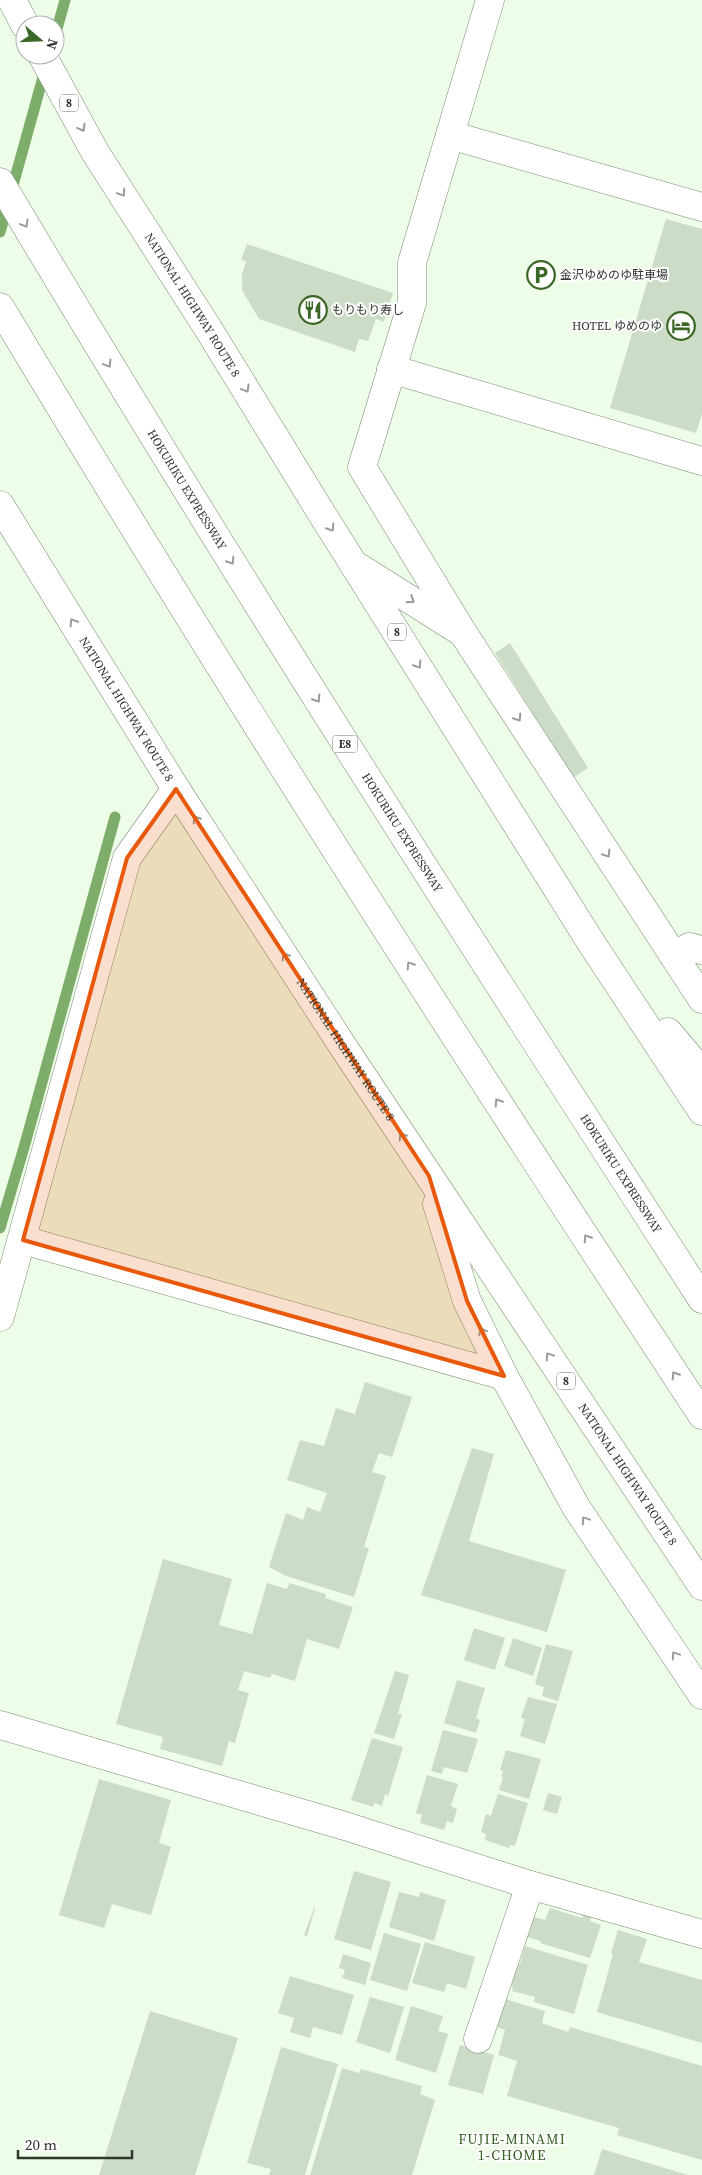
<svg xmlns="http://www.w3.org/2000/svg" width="702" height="2175" viewBox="0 0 702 2175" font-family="'Source Serif 4','Noto Sans JP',serif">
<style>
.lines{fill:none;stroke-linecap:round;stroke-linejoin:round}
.stream{stroke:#7ead6b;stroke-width:11}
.building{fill:#cddcc7}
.minor-casing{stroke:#7b8976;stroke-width:29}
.highway-casing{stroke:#7b8976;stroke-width:29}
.minor{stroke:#fff;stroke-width:28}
.highway{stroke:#fff;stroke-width:28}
.oneway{stroke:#989b97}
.marked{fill:#e8590c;fill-opacity:0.2;stroke:#e8590c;stroke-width:4;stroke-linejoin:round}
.labels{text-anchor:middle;stroke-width:4;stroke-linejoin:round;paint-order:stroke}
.shield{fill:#fff;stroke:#6f736d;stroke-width:1}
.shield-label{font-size:11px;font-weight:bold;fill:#31372f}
.poi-label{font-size:12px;fill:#31372f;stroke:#fff;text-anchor:start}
.street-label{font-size:12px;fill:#31372f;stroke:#fff}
.neighbourhood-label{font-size:14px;letter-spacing:1px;fill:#376024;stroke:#fff}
</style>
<rect width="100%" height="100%" fill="#edfde7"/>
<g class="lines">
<!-- stream -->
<g class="stream">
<polyline points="55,36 65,0"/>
<polyline points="0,232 45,70"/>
<polyline points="0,1228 25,1144 115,817"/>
</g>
</g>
<!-- building -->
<g class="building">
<polygon points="666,219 702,229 702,414 696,433 610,408"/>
<polygon points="247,244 393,293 384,322 376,319 368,341 359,339 355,352 259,319 242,290 242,274 246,261 241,260"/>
<polygon points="510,643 588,768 573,778 495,653"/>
<polygon points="365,1382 412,1397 392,1457 379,1453 372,1472 386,1476 364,1547 369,1548 354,1597 286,1576 269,1567 286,1513 303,1520 307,1507 320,1512 327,1493 287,1480 300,1440 324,1446 336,1408 355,1414"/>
<polygon points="472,1448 494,1454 469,1541 566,1570 547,1632 421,1595"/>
<polygon points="163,1559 232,1579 219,1625 252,1634 267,1583 287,1589 289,1583 326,1594 325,1598 353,1607 339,1649 307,1639 295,1681 272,1674 270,1678 244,1671 238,1690 249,1693 235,1743 229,1741 222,1766 160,1749 163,1737 116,1724"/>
<polygon points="474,1628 505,1638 495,1670 464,1660"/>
<polygon points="513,1638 542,1648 533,1676 504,1666"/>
<polygon points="546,1644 573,1651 558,1701 542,1696 544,1687 535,1684"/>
<polygon points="395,1671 409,1675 398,1714 402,1714 394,1739 374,1733"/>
<polygon points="457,1680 485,1688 476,1718 480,1720 476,1733 444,1723"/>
<polygon points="528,1697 557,1704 545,1744 520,1736 525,1719 521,1718"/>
<polygon points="443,1730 478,1739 467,1773 444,1767 442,1774 431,1771"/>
<polygon points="372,1738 403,1747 388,1796 385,1794 382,1806 374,1803 373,1807 351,1800"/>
<polygon points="506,1750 541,1759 529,1799 499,1790 503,1777 501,1777 503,1771 500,1770"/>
<polygon points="427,1775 458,1784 451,1806 457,1809 453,1823 447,1821 444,1830 420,1823 422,1815 416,1813"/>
<polygon points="99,1779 171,1800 159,1843 171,1847 151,1915 112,1904 104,1928 59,1915"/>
<polygon points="548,1793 562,1797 557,1814 543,1810"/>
<polygon points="498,1794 528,1803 515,1846 510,1845 509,1848 485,1840 486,1834 481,1832 486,1814 491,1816"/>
<polygon points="354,1871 391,1882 371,1950 334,1939"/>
<polygon points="399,1892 419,1897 420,1892 446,1900 434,1941 389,1927"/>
<polygon points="314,1908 315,1908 307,1936 304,1935"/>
<polygon points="550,1908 582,1918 583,1914 591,1917 590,1921 601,1925 590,1958 540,1943 541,1941 520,1935 527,1915 545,1920"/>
<polygon points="618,1930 647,1939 639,1962 702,1980 702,2043 597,2012 613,1954 611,1953"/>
<polygon points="384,1933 421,1944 407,1991 370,1980"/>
<polygon points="425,1942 475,1957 466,1989 447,1983 444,1992 412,1983"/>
<polygon points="525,1946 588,1965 574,2014 534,2002 535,1997 512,1991 513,1987 510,1986 517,1963 520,1964"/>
<polygon points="343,1954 371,1963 365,1985 342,1978 345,1970 339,1968"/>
<polygon points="290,1976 354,1995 342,2035 313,2027 310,2038 290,2032 294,2018 278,2013"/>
<polygon points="370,1997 404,2007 390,2053 356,2042"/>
<polygon points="505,1999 545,2011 542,2023 568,2032 570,2027 702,2066 702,2160 617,2135 619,2128 507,2096 517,2061 498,2055 505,2030 497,2027"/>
<polygon points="411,2006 443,2016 438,2031 448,2034 436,2073 395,2060"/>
<polygon points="150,2011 238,2038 195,2175 99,2175"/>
<polygon points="460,2045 494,2055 483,2094 448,2085"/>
<polygon points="281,2047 338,2064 305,2175 269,2175 271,2169 247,2163"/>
<polygon points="342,2068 359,2073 361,2069 422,2086 420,2094 435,2100 412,2175 310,2175"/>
<polygon points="602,2149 688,2175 594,2175"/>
</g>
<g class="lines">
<defs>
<g id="minor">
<polyline points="450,135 702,207"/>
<polyline points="391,369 702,461"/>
<polyline points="463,633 362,467 412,303 412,263 490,0"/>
<polyline points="674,956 689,947 702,950"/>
<polyline points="23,1240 504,1376"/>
<polyline points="0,1317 127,858 176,789"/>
<polyline points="0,1725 345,1826 530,1885 702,1934"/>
<polyline points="478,2039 530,1885"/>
</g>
<g id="highway">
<polyline points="12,0 25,25"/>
<path id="s1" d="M42 55 95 152 209 330 322 514 592 944 702 1111"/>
<path id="s2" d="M0 182C225 560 463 930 702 1299"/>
<path d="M0 307C225 682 462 1050 702 1415"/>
<path id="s3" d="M0 505 176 789 344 1048 702 1586"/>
<polyline points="360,568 463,633 702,999"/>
<polyline points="668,1032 702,1072"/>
<polyline points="437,1204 467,1301 504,1376 576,1507 702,1695"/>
</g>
</defs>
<!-- minor casing -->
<use href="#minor" class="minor-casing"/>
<!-- highway casing -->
<use href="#highway" class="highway-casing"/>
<!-- minor -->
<use href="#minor" class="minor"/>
<!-- highway -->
<use href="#highway" class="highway"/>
</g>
<!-- one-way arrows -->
<defs><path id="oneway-chevron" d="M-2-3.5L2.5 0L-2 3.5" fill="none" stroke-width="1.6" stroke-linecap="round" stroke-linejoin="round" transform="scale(1.25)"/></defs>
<g class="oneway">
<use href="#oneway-chevron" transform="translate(82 128) rotate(61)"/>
<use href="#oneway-chevron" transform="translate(122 193) rotate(57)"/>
<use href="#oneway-chevron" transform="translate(25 224) rotate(59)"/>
<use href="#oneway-chevron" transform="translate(108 364) rotate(59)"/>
<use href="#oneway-chevron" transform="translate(246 389) rotate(59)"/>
<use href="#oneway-chevron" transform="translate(331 528) rotate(57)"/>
<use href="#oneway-chevron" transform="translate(231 561) rotate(58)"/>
<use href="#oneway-chevron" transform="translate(411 600) rotate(33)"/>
<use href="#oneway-chevron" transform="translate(73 622) rotate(-122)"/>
<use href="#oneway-chevron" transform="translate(418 665) rotate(58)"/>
<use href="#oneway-chevron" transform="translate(317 699) rotate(58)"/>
<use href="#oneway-chevron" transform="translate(518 718) rotate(57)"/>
<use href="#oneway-chevron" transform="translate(196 819) rotate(-123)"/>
<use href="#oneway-chevron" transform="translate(607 854) rotate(57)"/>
<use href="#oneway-chevron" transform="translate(285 956) rotate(-123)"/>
<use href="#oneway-chevron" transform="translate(410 965) rotate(-123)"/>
<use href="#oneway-chevron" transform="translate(498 1102) rotate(-123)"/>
<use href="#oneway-chevron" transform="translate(402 1136) rotate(-123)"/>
<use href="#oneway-chevron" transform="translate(587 1238) rotate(-123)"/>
<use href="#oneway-chevron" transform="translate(482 1331) rotate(-116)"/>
<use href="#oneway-chevron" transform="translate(549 1356) rotate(-124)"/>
<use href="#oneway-chevron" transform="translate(675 1375) rotate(-123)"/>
<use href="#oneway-chevron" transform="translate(585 1520) rotate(-124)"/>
<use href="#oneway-chevron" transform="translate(675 1655) rotate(-124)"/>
</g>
<!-- marked area -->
<path class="marked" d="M176 789 429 1176 467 1301 504 1376 23 1240 127 858Z"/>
<!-- icons -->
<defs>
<symbol id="parking-ring" viewBox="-11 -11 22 22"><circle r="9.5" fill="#fff" stroke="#3a6725" stroke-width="1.5"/><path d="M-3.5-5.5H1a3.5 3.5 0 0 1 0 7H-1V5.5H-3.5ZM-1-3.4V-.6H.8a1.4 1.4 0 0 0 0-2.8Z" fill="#3a6725"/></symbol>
<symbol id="restaurant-ring" viewBox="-11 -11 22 22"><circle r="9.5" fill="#fff" stroke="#3a6725" stroke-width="1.5"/><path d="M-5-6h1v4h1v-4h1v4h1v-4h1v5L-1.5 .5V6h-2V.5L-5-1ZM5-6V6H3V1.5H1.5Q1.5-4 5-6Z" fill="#3a6725"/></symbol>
<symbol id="hotel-ring" viewBox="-11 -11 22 22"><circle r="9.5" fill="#fff" stroke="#3a6725" stroke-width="1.5"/><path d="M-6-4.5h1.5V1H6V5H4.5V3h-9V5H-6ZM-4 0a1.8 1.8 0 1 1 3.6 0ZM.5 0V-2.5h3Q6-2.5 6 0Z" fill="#3a6725"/></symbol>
</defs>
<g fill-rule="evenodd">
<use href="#parking-ring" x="525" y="259" width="32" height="32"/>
<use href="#restaurant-ring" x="297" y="294" width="32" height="32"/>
<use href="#hotel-ring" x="665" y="310" width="32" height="32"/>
</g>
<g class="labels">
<!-- shield labels -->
<g class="shield">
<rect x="60" y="94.5" width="18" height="17" rx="4"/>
<rect x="388" y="623.5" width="18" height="17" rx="4"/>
<rect x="332.5" y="735.5" width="25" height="17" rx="4"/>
<rect x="557" y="1372.5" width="18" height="17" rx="4"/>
</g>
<g class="shield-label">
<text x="69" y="107">8</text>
<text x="397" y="636">8</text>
<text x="345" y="748">E8</text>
<text x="566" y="1385">8</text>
</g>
<!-- poi labels -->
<g class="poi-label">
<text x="560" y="279">金沢ゆめのゆ駐車場</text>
<text x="332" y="314">もりもり寿し</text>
<text x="662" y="330" text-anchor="end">HOTEL ゆめのゆ</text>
</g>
<!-- street labels -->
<g class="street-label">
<text dy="4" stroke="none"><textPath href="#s1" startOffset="292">NATIONAL HIGHWAY ROUTE 8</textPath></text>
<text dy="4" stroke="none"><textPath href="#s2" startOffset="360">HOKURIKU EXPRESSWAY</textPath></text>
<text dy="4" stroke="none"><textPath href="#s3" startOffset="240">NATIONAL HIGHWAY ROUTE 8</textPath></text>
<text dy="4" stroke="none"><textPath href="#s2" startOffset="765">HOKURIKU EXPRESSWAY</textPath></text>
<text dy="4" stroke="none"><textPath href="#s3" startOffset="645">NATIONAL HIGHWAY ROUTE 8</textPath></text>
<text dy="4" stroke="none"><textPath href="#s2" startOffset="1170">HOKURIKU EXPRESSWAY</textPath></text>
<text dy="4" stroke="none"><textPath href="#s3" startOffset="1155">NATIONAL HIGHWAY ROUTE 8</textPath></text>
</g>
<!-- neighbourhood labels -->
<g class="neighbourhood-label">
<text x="512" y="2144">FUJIE-MINAMI<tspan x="512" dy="16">1-CHOME</tspan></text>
</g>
</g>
<!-- north arrow -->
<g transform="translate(40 40) rotate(109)"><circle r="24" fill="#ffffff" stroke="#adafac"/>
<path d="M0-4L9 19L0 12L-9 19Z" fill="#3a6725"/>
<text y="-8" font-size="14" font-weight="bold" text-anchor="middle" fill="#31372f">N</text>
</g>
<!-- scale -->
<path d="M18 2150v8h114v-8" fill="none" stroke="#31372f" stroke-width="2.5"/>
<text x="25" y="2150" font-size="15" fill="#31372f" stroke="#ffffff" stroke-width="4" paint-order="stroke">20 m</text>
</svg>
